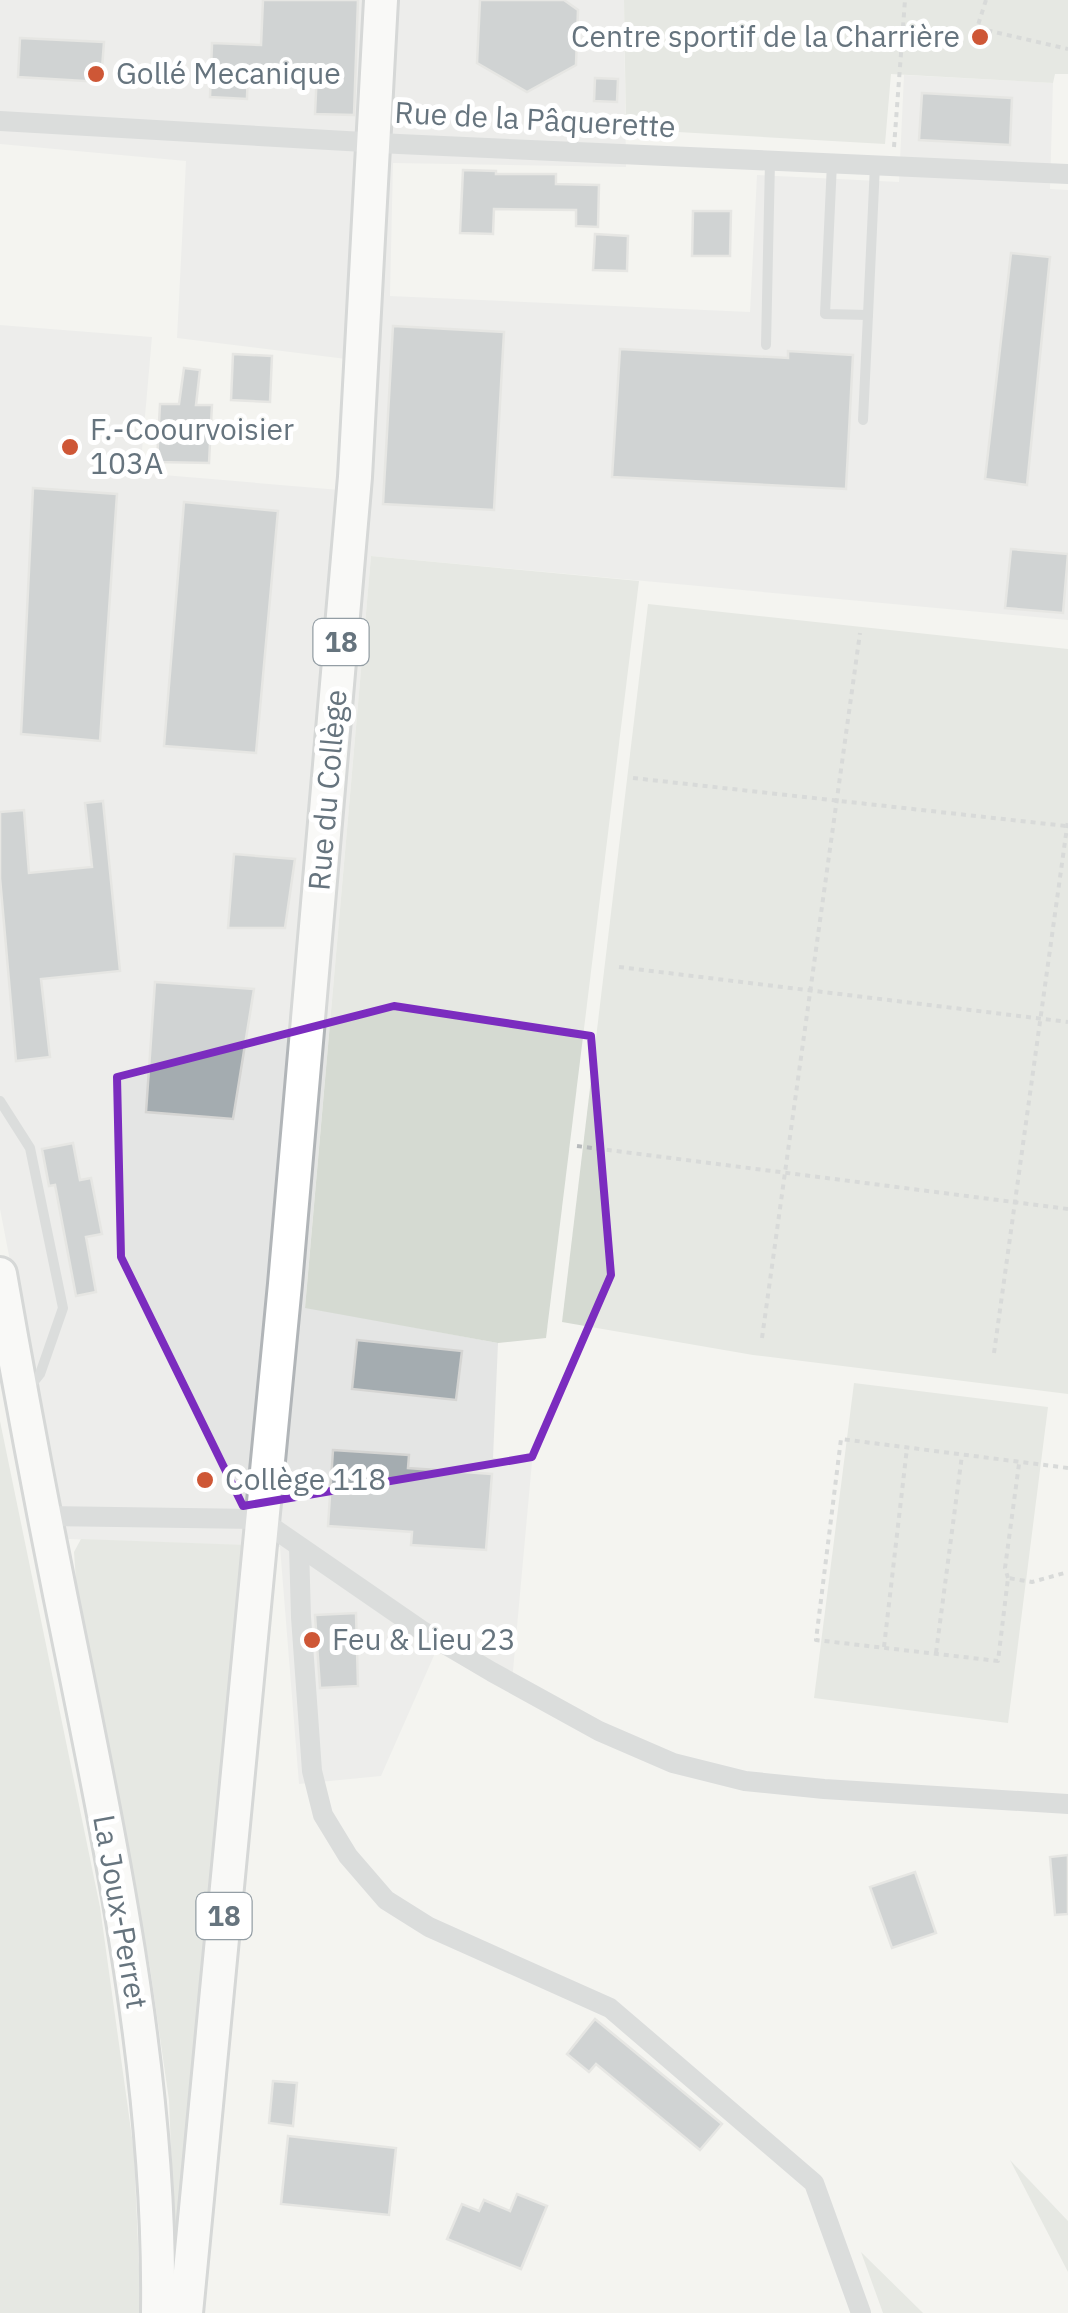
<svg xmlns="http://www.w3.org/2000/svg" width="1068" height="2313" viewBox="0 0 1068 2313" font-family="'IBM Plex Sans',sans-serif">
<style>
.built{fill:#e4e5e4}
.green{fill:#d5dad2}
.building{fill:#a4acb0;stroke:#d5d5d3;stroke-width:2.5}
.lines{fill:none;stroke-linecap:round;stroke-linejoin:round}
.primary-casing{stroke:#b1b5b8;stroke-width:38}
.path{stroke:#b7babc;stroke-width:4;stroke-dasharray:5 5;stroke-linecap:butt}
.service{stroke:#bdc1c4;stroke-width:10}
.minor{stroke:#bdc1c4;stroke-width:20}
.primary{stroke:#fff;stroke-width:32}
.marked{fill:none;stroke:#7b2cbf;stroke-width:8;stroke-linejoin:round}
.poi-dot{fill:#ce5736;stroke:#fff;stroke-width:4}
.labels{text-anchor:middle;stroke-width:10;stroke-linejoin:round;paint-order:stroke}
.shield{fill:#fff;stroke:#949ea5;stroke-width:2.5}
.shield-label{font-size:28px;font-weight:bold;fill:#66747e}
.poi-label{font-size:30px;fill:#66747e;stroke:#fff;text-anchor:start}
.street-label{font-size:30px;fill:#66747e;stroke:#fff}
</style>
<rect width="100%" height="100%" fill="#f4f4f0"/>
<!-- built -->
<polygon class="built" points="0,0 624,0 626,167 393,163 390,296 750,312 757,175 899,182 904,75 1053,83 1050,189 1068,190 1068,620 371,556 305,1307 498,1343 493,1458 532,1462 511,1693 436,1651 381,1776 299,1784 280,1547 68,1539 56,1500 0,1209 0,325 152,337 140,473 340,490 346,359 177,338 186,161 0,144"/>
<!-- green -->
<g class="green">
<polygon points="624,0 1068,0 1068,74 1055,74 1053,83 891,74 885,144 626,129"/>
<polygon points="371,556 639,581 546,1338 498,1343 305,1308"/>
<polygon points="648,604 1068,649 1068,1394 753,1355 562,1322"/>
<polygon points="854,1383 1048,1407 1008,1723 814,1698"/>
<polygon points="0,1421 100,1907 134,2152 141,2313 0,2313"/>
<polygon points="81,1539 246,1545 176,2272 169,2100 150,1968 76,1581 74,1552"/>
<polygon points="1010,2160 1068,2221 1068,2272"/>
<polygon points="861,2252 923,2313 883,2313"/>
</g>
<!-- building -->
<g class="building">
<polygon points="263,0 358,0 354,115 315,114 317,71 248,68 247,99 210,97 212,43 261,45"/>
<polygon points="480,0 564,0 578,10 576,65 527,92 477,63"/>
<polygon points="20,38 104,42 101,82 18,77"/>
<polygon points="595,78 618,79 617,102 594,101"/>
<polygon points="922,93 1012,98 1010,145 919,140"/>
<polygon points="463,170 496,171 496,174 556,174 556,184 599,185 598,227 576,226 576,210 494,209 493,234 460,233"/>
<polygon points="693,211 731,211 730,256 692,256"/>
<polygon points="595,234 628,236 627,271 593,270"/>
<polygon points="1011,253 1050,257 1027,485 985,479"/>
<polygon points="393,326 504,332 494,510 383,504"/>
<polygon points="620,349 788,358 788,351 853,355 846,489 612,477"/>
<polygon points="233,354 272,356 270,402 231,400"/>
<polygon points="184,368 200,370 196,405 212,405 209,463 157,462 160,404 179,404"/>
<polygon points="33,488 117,494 100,741 21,734"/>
<polygon points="184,502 278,511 256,753 164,746"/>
<polygon points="1011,549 1068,554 1063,613 1005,608"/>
<polygon points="103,801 120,971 41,979 50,1057 16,1061 0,878 0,812 24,810 29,873 92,867 85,803"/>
<polygon points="234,854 295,859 285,928 228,928"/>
<polygon points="155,982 254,989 233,1119 146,1112"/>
<polygon points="73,1143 80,1180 91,1178 102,1234 86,1237 96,1292 76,1296 55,1185 49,1186 42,1149"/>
<polygon points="357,1340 462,1351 456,1400 352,1389"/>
<polygon points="333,1450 409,1455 408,1468 492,1474 486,1550 411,1545 412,1532 328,1526"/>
<polygon points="356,1613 358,1686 320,1688 315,1615"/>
<polygon points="1068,1855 1068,1914 1055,1915 1050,1857"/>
<polygon points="915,1872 936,1933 892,1948 870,1887"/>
<polygon points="595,2019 722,2124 700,2150 596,2064 589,2072 567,2054"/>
<polygon points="273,2081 297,2083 293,2126 269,2123"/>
<polygon points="288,2136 396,2148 389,2215 281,2204"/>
<polygon points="517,2194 547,2206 521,2269 447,2239 462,2204 479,2211 484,2200 510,2211"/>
</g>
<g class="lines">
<defs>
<g id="primary">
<path d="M0 1274C23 1406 48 1537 75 1668 118 1881 161 2095 158 2313"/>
<polyline points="186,2313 285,1284 355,477 381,0"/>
</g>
</defs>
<!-- primary casing -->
<use href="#primary" class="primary-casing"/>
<!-- path -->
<g class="path">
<polyline points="986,0 977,28 1068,49"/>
<polyline points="894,147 905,0"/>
<polyline points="633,778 1066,826"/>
<polyline points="619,967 1068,1022"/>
<polyline points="577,1146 1068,1209"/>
<polyline points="762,1338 860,633"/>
<polyline points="994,1353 1068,820"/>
<polyline points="1068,1468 841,1439 816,1640 998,1661 1008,1578 1032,1582 1068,1572"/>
<polyline points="1008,1578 1005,1568 1019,1464"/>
<polyline points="884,1647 907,1448"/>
<polyline points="936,1653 962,1455"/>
</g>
<!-- service -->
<g class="service">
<polyline points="832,163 825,314 868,315 875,165"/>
<polyline points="766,345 770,161"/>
<polyline points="863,420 868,315"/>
<polyline points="0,1101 30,1148 63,1308 40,1374 28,1389"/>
</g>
<!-- minor -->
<g class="minor">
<polyline points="0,121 399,144 1068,174"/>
<polyline points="46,1516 260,1519 421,1630 492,1672 599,1731 673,1763 745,1781 824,1789 1068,1804"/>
<polyline points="299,1547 301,1617 312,1771 323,1815 348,1856 386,1900 429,1927 610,2008 814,2183 861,2313"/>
</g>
<!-- primary -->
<use href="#primary" class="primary"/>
</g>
<!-- marked area -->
<path d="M0 0H1068V2313H0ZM394 1006 591 1036 611 1275 532 1457 243 1506 121 1257 117 1077Z" fill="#f4f4f0" fill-opacity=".55" fill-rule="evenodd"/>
<path class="marked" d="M394 1006 591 1036 611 1275 532 1457 243 1506 121 1257 117 1077Z"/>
<!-- markers -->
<g class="poi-dot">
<circle cx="980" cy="37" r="10"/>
<circle cx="96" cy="74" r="10"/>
<circle cx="70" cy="447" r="10"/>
<circle cx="205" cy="1480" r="10"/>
<circle cx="312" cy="1640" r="10"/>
</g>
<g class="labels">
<!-- shield labels -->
<g class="shield">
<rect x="313.5" y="619" width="55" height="46" rx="8"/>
<rect x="196.5" y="1893" width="55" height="46" rx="8"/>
</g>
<g class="shield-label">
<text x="341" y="652">18</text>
<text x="224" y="1926">18</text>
</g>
<!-- poi labels -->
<g class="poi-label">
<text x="960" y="47" text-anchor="end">Centre sportif de la Charrière</text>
<text x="116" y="84">Gollé Mecanique</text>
<text x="90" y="440">F.-Coourvoisier<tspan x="90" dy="34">103A</tspan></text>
<text x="225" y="1490">Collège 118</text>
<text x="332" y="1650">Feu &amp; Lieu 23</text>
</g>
<!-- street labels -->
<g class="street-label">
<text transform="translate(535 120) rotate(3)" y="10">Rue de la Pâquerette</text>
<text transform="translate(328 790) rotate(-85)" y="10">Rue du Collège</text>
<text transform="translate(120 1912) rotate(80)" y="10">La Joux-Perret</text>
</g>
</g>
</svg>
